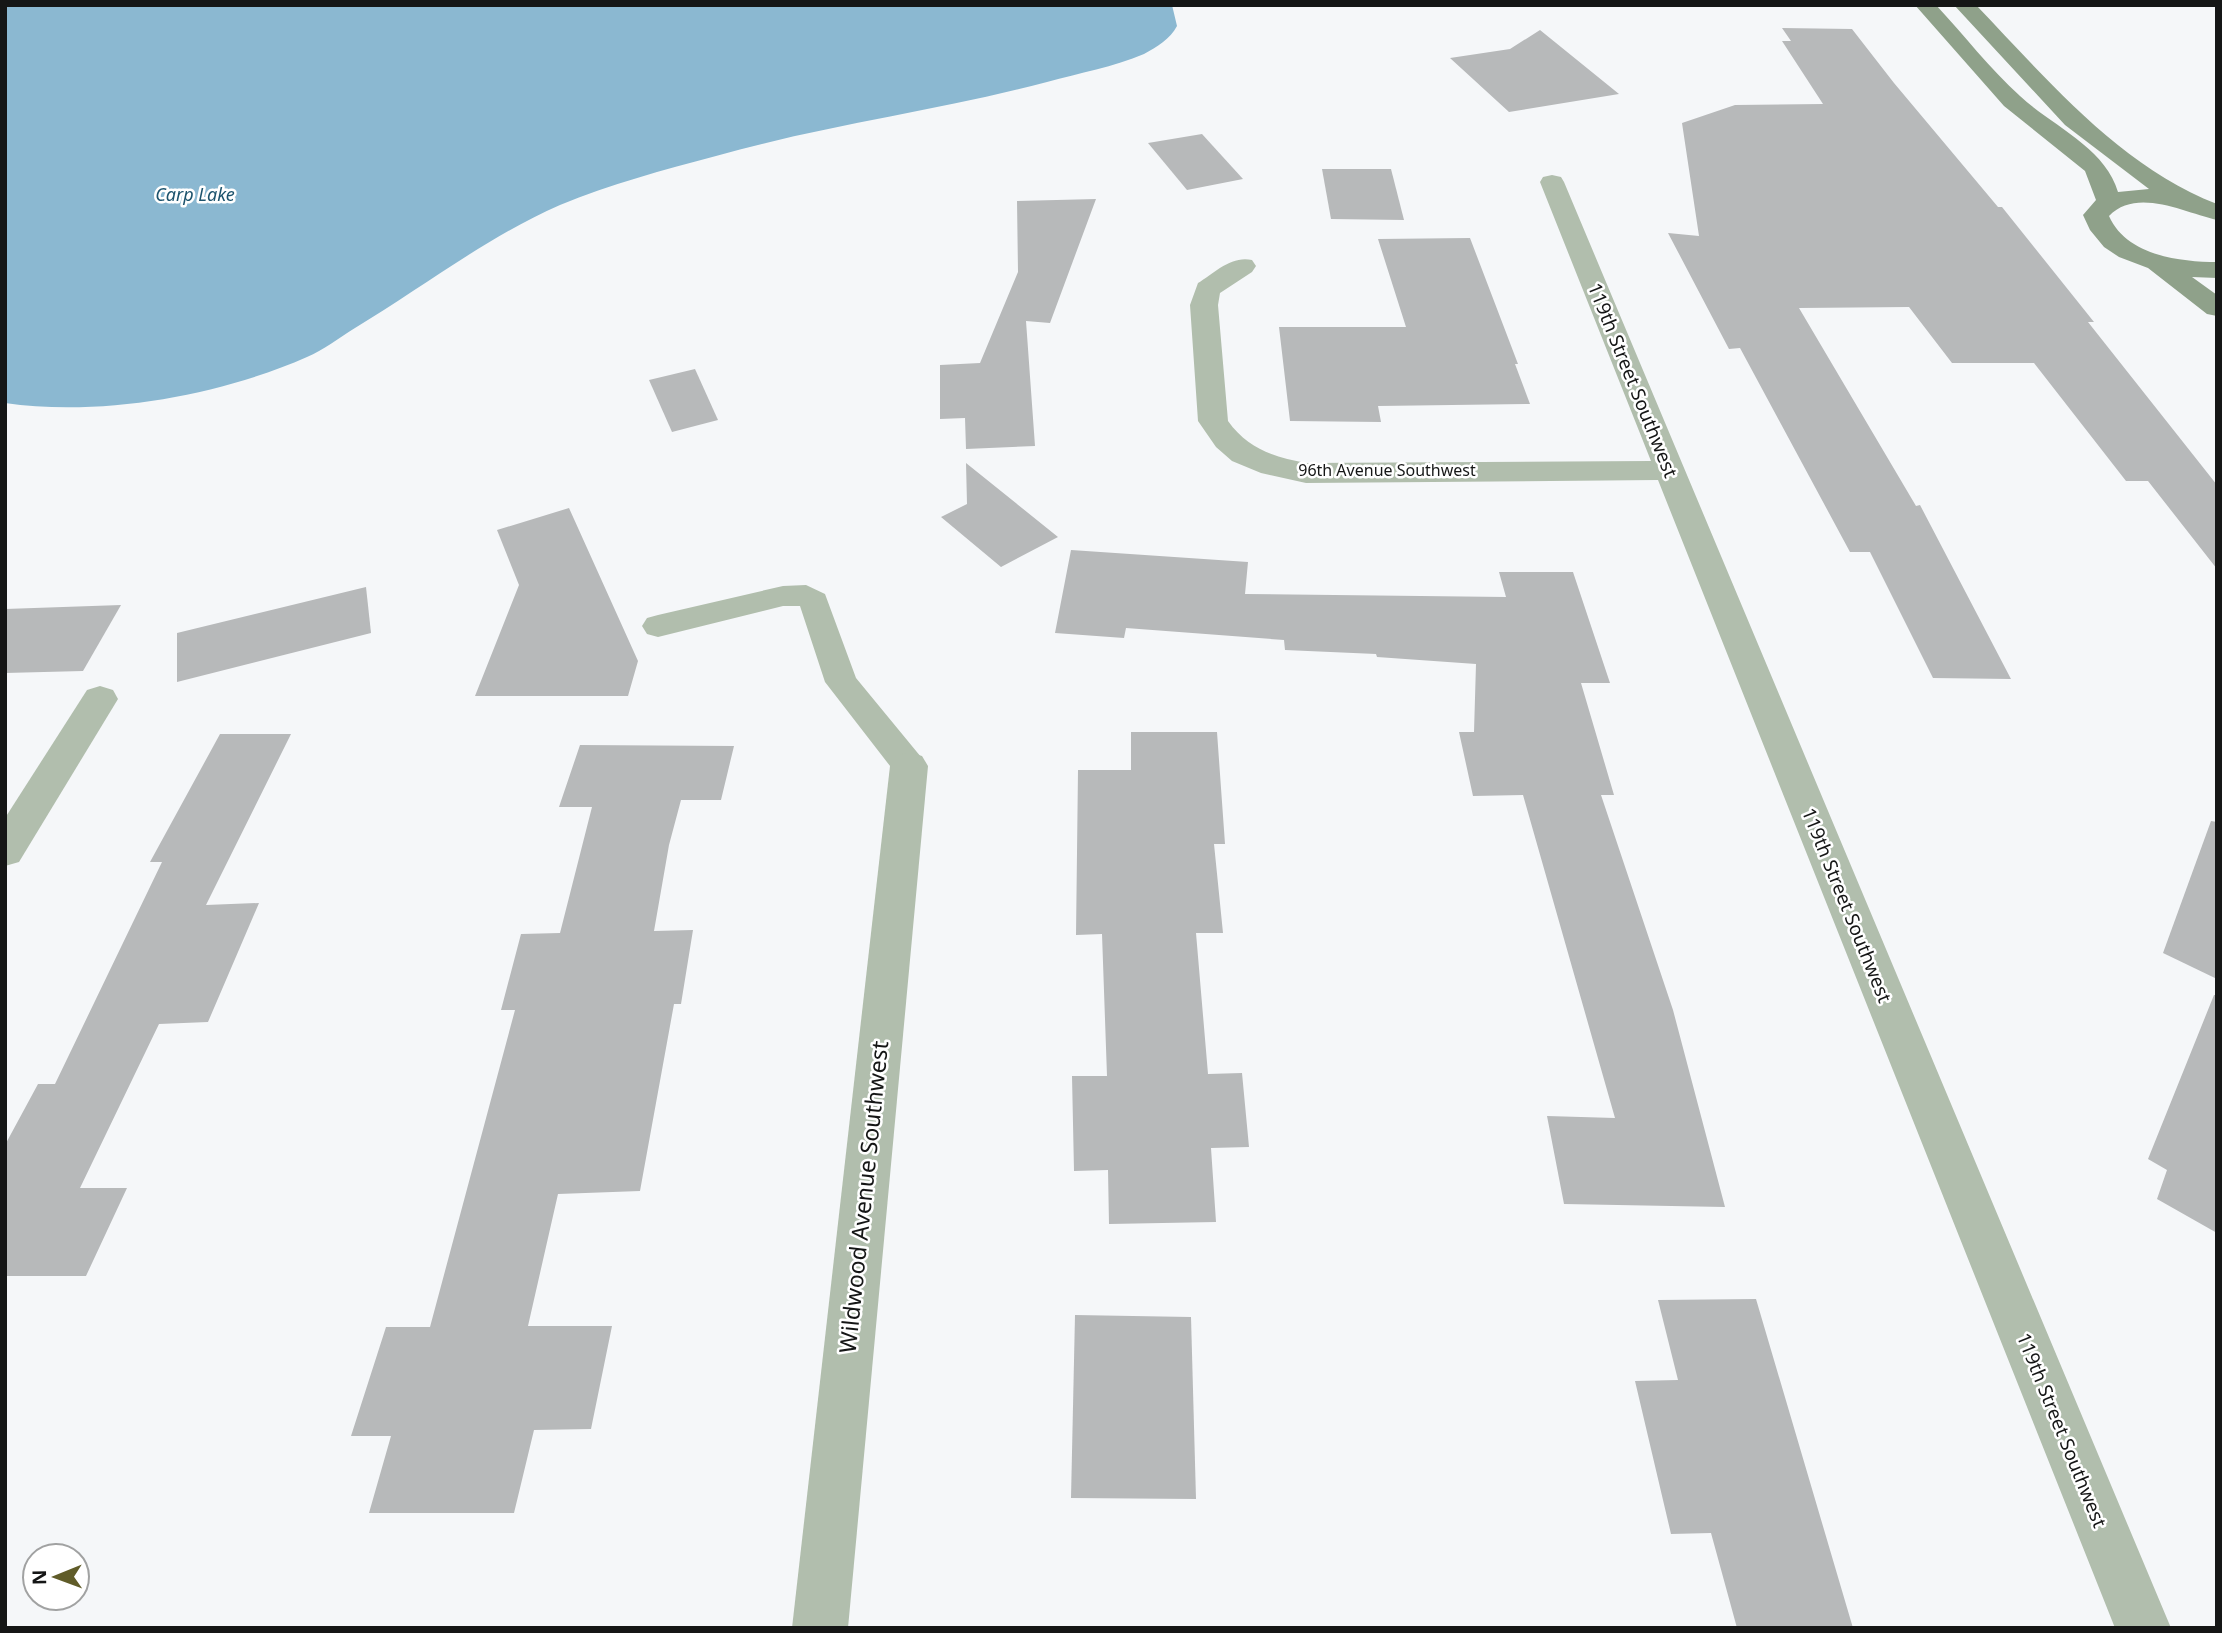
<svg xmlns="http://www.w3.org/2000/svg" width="2222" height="1633" viewBox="0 0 2222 1633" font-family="'Noto Sans',sans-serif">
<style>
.water{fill:#8bb8d1}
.building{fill:#b7b9ba}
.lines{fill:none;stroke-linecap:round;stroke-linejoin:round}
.lane{fill:#b1bead;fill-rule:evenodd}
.street{fill:#b1bead;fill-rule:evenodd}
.secondary{fill:#8fa18a;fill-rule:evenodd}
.labels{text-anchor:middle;stroke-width:5;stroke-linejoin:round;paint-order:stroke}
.far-street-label{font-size:16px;fill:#151616;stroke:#fff}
.far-water-label{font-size:18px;font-style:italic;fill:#1c536d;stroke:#fff}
.street-label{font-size:19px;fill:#151616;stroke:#fff}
.near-street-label{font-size:23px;fill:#151616;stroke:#fff}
</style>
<rect width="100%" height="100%" fill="#f5f7f9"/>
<!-- water -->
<path class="water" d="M5 5H1172L1177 26C1170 39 1157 47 1144 54 1114 67 1079 73 1047 82 938 111 825 125 716 156 664 170 610 184 560 205 487 237 423 287 355 328 339 338 323 350 307 357 219 396 100 417 5 403Z"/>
<!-- building -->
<g class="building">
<polygon points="1782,28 1852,29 1894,83 1998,207 2002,207 2094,322 2088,322 2217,485 2217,569 2148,481 2126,481 2034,363 1952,363 1909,307 1799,308 1916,506 1920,505 2011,679 1933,678 1870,552 1850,552 1740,348 1729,349 1668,233 1699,236 1682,123 1735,105 1823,104 1782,41 1791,41"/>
<polygon points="1540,30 1619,94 1509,112 1450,58 1510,49"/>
<polygon points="1202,134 1243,179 1187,190 1148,143"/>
<polygon points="1322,169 1391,169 1404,220 1331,219"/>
<polygon points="1096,199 1050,323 1026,321 1035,446 966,449 965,418 940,419 940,365 980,363 1018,272 1017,201"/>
<polygon points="1470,238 1518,364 1515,364 1530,404 1378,406 1381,422 1290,421 1279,327 1406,327 1378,239"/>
<polygon points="695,369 718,420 672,432 649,380"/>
<polygon points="966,463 1058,537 1001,567 941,517 967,504"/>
<polygon points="569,508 638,661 628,696 475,696 519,585 497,530"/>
<polygon points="1071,550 1248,562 1245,594 1506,597 1499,572 1573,572 1610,683 1581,683 1614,795 1601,795 1673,1010 1725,1207 1564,1204 1547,1116 1615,1118 1523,795 1473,796 1459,732 1474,732 1476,664 1377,657 1376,654 1285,650 1284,640 1126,628 1124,638 1055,633"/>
<polygon points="366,587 371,633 177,682 177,633"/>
<polygon points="121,605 83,671 5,673 5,609"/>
<polygon points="1131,732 1217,732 1225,844 1214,844 1223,933 1196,933 1208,1074 1242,1073 1249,1147 1211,1148 1216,1222 1109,1224 1108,1170 1074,1171 1072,1076 1107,1076 1102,934 1076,935 1078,770 1131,770"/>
<polygon points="220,734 291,734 206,905 259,903 208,1022 159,1024 80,1188 127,1188 86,1276 5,1276 5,1145 38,1084 55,1084 162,862 150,862"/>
<polygon points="580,745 734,746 721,800 681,800 669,845 654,931 693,930 681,1004 674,1004 640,1191 558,1194 528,1326 612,1326 591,1429 534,1430 514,1513 369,1513 391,1436 351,1436 386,1327 430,1327 515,1010 501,1010 521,934 560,933 592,807 559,807"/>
<polygon points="2211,821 2217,822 2217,979 2163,953"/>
<polygon points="2214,995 2217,995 2217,1233 2157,1199 2167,1170 2148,1159"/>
<polygon points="1756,1299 1853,1628 1737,1628 1711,1533 1671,1534 1635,1381 1678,1380 1658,1300"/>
<polygon points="1075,1315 1191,1317 1196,1499 1071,1498"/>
</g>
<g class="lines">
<!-- lane -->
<polygon class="lane" points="806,585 825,594 856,678 921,757 926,766 921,775 909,779 897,775 825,682 800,606 783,606 658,637 647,634 642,626 647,618 658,615 783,586"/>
<!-- street -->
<g class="street">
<path d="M1552 175 1561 177 1564 182 2171 1628H2115L1658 480 1306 483 1261 473 1232 461 1216 447 1198 421 1190 305 1198 283C1214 273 1232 255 1252 260L1256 266 1252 272 1220 293 1218 305 1228 421C1248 449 1274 457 1306 463L1651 461 1540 182 1543 177Z"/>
<polygon points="100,686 113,690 118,699 19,862 5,866 5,818 87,690"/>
<polygon points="909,752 922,756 928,766 848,1628 792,1628 890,766 896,756"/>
</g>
<!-- secondary -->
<path class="secondary" d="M1915 5H1936C1964 35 1990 69 2020 96 2052 126 2105 147 2118 192L2149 189 2065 125 1954 5H1976C2047 79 2119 166 2217 204V220C2185 213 2137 187 2109 216 2126 255 2179 262 2217 262V278L2192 277 2217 295V316L2207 314 2148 268 2119 257 2104 247 2090 230 2083 215 2096 200 2085 171 2004 106Z"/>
</g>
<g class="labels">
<!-- far-street labels -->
<g class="far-street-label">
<text x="1387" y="476">96th Avenue Southwest</text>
</g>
<!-- far-water labels -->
<g class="far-water-label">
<text x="195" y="201">Carp Lake</text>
</g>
<!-- street labels -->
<g class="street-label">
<text transform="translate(1633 380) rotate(68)" y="7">119th Street Southwest</text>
<text transform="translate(1847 905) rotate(68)" y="7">119th Street Southwest</text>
<text transform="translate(2062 1430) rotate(68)" y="7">119th Street Southwest</text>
</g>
<!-- near-street labels -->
<g class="near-street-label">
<text transform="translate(864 1197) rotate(-84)" y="8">Wildwood Avenue Southwest</text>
</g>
</g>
<!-- border -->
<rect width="2222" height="1633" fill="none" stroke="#151616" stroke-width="14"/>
<!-- north arrow -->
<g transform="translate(56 1577) rotate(269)"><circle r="33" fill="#ffffff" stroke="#a1a2a2" stroke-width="2"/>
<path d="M0-5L12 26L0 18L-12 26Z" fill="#605c29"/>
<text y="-10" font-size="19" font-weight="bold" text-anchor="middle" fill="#151616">N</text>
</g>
</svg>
